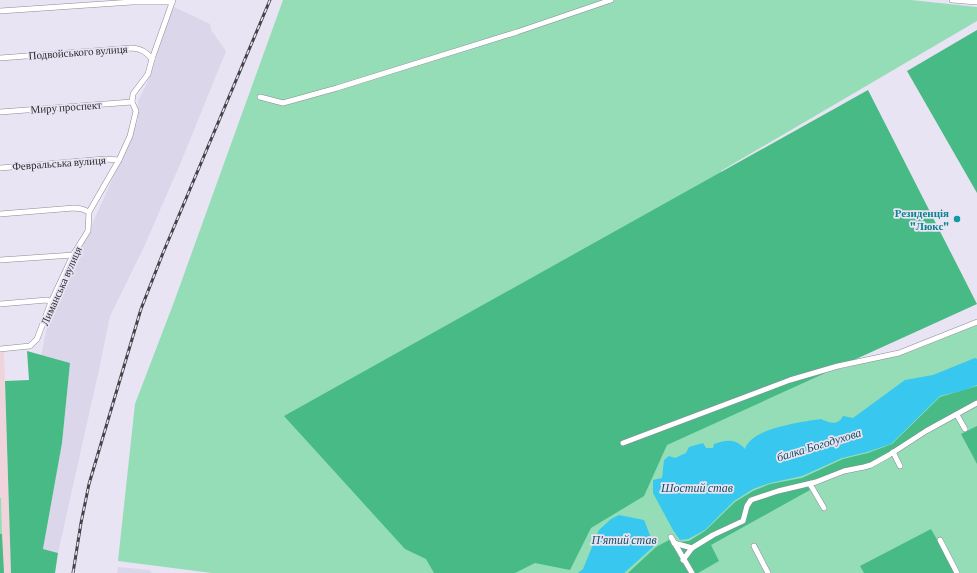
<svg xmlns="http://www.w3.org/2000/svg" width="977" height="573" viewBox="0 0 977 573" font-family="'Crimson Pro',serif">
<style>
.built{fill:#dbd6ea}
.education{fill:#efd5db}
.green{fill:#94ddb6}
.forest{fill:#48ba85}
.water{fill:#37c7ef}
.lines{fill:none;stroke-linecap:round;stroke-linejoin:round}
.street-casing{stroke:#8e8a97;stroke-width:6}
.street{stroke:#fff;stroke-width:5}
.rail-casing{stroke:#454249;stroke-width:3}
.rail{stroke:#e8e4f3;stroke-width:1.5;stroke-dasharray:4.5;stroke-linecap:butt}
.culture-dot{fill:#0f9aa8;stroke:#e8e4f3;stroke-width:1.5}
.labels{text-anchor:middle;stroke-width:3.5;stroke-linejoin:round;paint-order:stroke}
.street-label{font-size:11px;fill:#2d2b30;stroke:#e8e4f3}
.culture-label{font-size:11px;font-weight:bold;fill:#0d838f;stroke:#e8e4f3;text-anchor:end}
.water-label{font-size:12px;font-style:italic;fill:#175061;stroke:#e8e4f3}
</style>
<rect width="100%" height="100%" fill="#e8e4f3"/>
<!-- built -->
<g class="built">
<polygon points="174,7 210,24 211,30 226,51 181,162 143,249 110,316 100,365 58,553 43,549 62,443 70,363 41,355 50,314 67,281 127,146 138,120 138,101 149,79 171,13"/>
<polygon points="118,567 150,570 152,573 117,573"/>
</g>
<!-- education -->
<polygon class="education" points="0,352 4,352 11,573 0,573"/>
<!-- green -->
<g class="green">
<polygon points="283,0 911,0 977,7 977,21 721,171 839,369 907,353 977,325 977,573 212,573 118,561 135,404 174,302"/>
<polygon points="0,498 1,498 2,534 0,534"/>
</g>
<!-- forest -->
<g class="forest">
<polygon points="977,30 977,193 907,71"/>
<polygon points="868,90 977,304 667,445 644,496 591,528 570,570 535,563 515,573 434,573 426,559 405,549 284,416"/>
<polygon points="27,351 70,363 62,443 43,549 58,553 55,573 11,573 5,381 29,380"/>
<polygon points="977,386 977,401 873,462 806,484 810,490 711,545 719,561 698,573 695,573 677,542 689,541 705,531 735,502 753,491 770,484 802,478 843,459 868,453 892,444 940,397"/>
<polygon points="977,426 977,464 961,434"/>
<polygon points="931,529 956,573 864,573 860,566"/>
<polygon points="0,534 2,534 4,573 0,573"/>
<polygon points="669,540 689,573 628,573 656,547"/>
</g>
<!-- water -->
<g class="water">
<path d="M975 358 977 359V385L965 390 940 396 891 444 867 452 842 458 802 476 770 483 753 489 734 501 705 530 688 539 680 540 673 530 653 493V480L662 478 664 460 669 456 675 458 686 453 689 447 703 443 706 448H713L714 444C726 440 735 438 745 449 751 428 802 422 821 419 830 423 838 426 843 416L853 418 905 380 933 375Z"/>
<polygon points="619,515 644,520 653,543 653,547 624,573 578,573 583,569 599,530 611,519"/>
</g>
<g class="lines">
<defs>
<g id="street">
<polyline points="952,0 977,2"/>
<polyline points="0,11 132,2 172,2"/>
<path d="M0 58 132 48C142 49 146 52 152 59"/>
<polyline points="260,97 283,103 337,88 517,32 611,0"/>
<polyline points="0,112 132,102"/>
<polyline points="0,168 105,159 119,160"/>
<polyline points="0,214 74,208 82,209 89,212"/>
<polyline points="0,260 73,255"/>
<polyline points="0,304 47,300 51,302"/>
<polyline points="0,349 30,346 37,339 51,302 73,255 88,231 89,212 119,160 130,136 136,111 132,102 133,94 148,74 152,59 173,0"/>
<polyline points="957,415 965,429"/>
<polyline points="623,443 790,380 838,366 899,353 977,322"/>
<polyline points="893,452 900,466"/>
<polyline points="810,484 824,508"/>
<polyline points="671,537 692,573"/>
<polyline points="940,540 957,573"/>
<polyline points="674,543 692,548"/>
<polyline points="754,546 768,573"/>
<polyline points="683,560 692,548 713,535 743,521 747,506 751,500 778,491 816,482 844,471 864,467 871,465 889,455 926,431 977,403"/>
</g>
</defs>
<!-- street casing -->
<use href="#street" class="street-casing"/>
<!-- street -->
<use href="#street" class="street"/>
<defs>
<polyline id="rail" points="73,573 81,523 89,484 141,309 163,253 270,0"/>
</defs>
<!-- rail casing -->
<use href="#rail" class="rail-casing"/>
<!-- rail -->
<use href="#rail" class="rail"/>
</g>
<!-- markers -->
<circle class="culture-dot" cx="957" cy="219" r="4"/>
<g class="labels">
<!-- street labels -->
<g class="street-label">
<text transform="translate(78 52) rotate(-4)" y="4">Подвойського вулиця</text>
<text transform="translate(66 107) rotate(-4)" y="4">Миру проспект</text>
<text transform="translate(59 163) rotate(-4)" y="4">Февральська вулиця</text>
<text transform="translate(61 286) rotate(-66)" y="4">Лиманська вулиця</text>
</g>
<!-- culture labels -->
<g class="culture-label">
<text x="949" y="217">Резиденція<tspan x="949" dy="13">"Люкс"</tspan></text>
</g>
<!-- water labels -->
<g class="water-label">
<text transform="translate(819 445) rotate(-17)" y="4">балка Богодухова</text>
<text x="697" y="492">Шостий став</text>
<text x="624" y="544">П'ятий став</text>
</g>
</g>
</svg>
